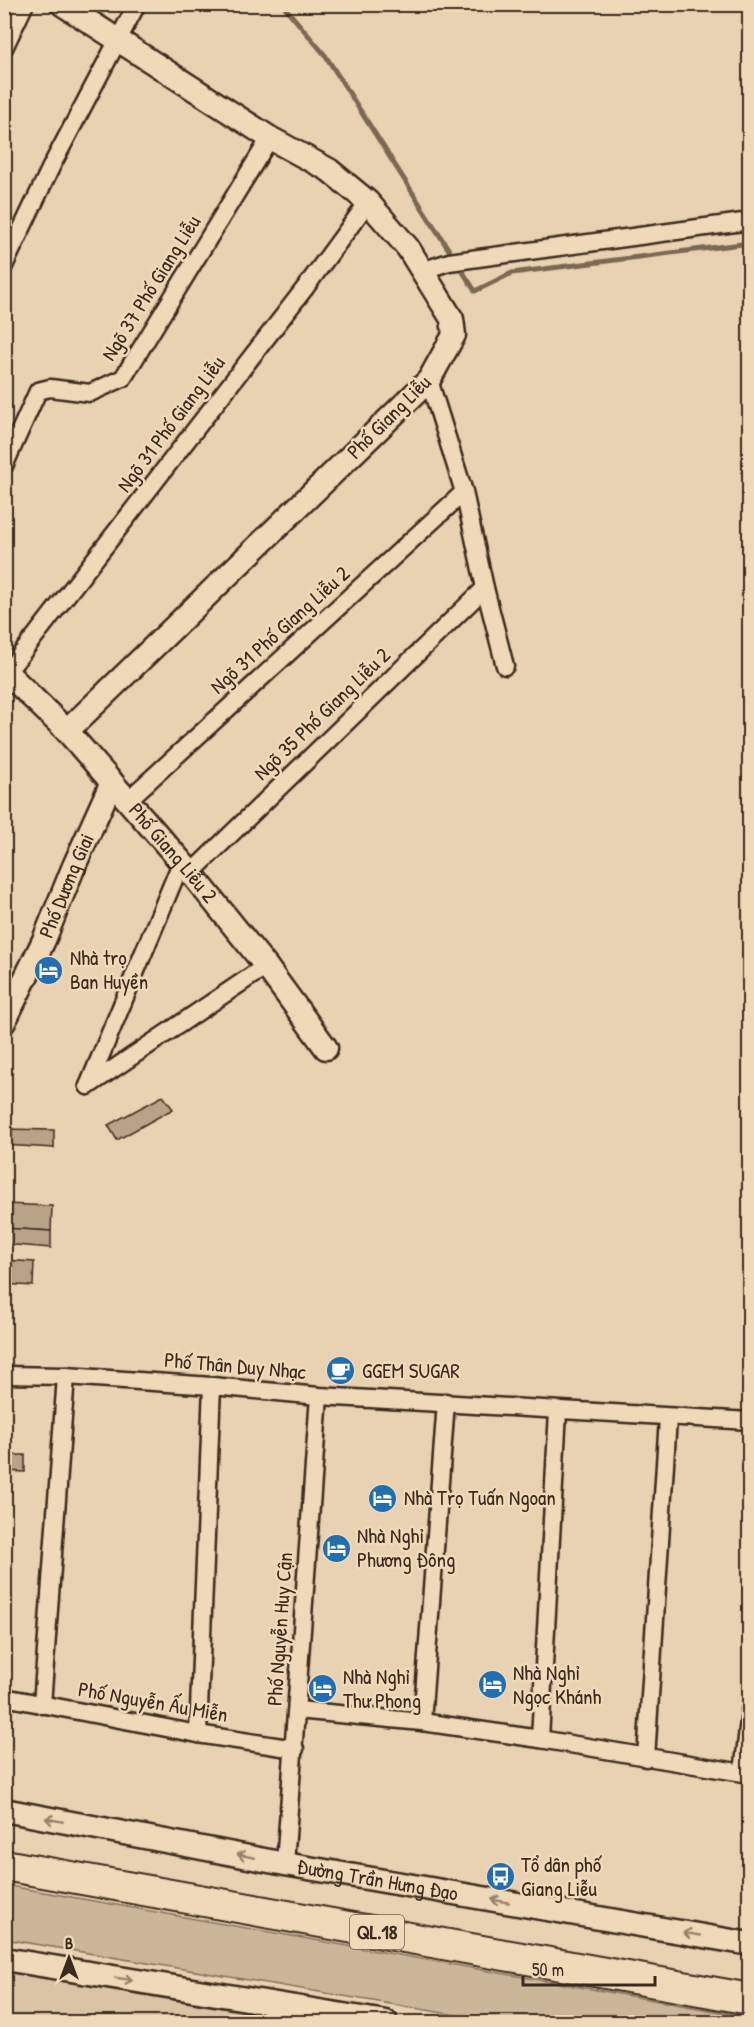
<svg xmlns="http://www.w3.org/2000/svg" width="754" height="2027" viewBox="0 0 754 2027" font-family="'Patrick Hand',sans-serif">
<style>
.built{fill:#dac4a5}
.green{fill:#ccb699;stroke:#84705c;stroke-width:1.5}
.lines{fill:none;stroke-linecap:round;stroke-linejoin:round}
.stream{stroke:#7a6753;stroke-width:5}
.building{fill:#b8a388;stroke:#3b2a1e;stroke-width:1.5}
.street-casing{stroke:#3b2a1e;stroke-width:21}
.secondary-casing{stroke:#3b2a1e;stroke-width:27}
.highway-casing{stroke:#3b2a1e;stroke-width:34}
.street{stroke:#f0d9b8;stroke-width:16}
.secondary{stroke:#f0d9b8;stroke-width:22}
.highway{stroke:#f0d9b8;stroke-width:30}
.oneway{stroke:#96826b}
.labels{text-anchor:middle;stroke-width:5;stroke-linejoin:round;paint-order:stroke}
.shield{fill:#f0d9b8;stroke:#715e4c;stroke-width:1.5}
.shield-label{font-size:20px;font-weight:bold;fill:#3b2a1e}
.street-label{font-size:21px;fill:#3b2a1e;stroke:#f0d9b8}
.poi-label{font-size:21px;fill:#3b2a1e;stroke:#f0d9b8;text-anchor:start}
</style>
<rect width="100%" height="100%" fill="#e9d2b2"/>
<filter id="ink" filterUnits="userSpaceOnUse"><feTurbulence type="fractalNoise" baseFrequency=".0167" numOctaves="2"/><feDisplacementMap in="SourceGraphic" scale="12" xChannelSelector="R" yChannelSelector="G"/><feConvolveMatrix kernelMatrix="1 2 1 2 8 2 1 2 1" color-interpolation-filters="sRGB"/></filter>
<g filter="url(#ink)">
<!-- built -->
<polygon class="built" points="5,1969 310,2022 5,2022"/>
<!-- green -->
<polygon class="green" points="4,1885 749,2017 749,2022 497,2022 5,1939"/>
<g class="lines">
<!-- stream -->
<polyline class="stream" points="282,4 325,55 475,291 512,273 750,243"/>
</g>
<!-- building -->
<g class="building">
<polygon points="163,1096 173,1109 117,1140 108,1125"/>
<polygon points="4,1129 54,1130 54,1148 4,1145"/>
<polygon points="4,1204 52,1206 51,1231 4,1228"/>
<polygon points="4,1228 51,1231 51,1248 4,1244"/>
<polygon points="4,1260 34,1262 33,1286 4,1284"/>
<polygon points="4,1455 25,1455 25,1472 4,1471"/>
</g>
<g class="lines">
<defs>
<g id="street">
<polyline points="4,48 25,4"/>
<polyline points="4,266 52,165 137,4"/>
<polyline points="421,271 449,262 750,221"/>
<polyline points="429,380 464,492 485,588 505,666"/>
<polyline points="4,466 38,391 50,388 90,393 123,378 270,138"/>
<polyline points="8,671 305,288 368,202"/>
<polyline points="128,800 464,492"/>
<polyline points="191,873 485,588"/>
<polyline points="88,1086 181,863"/>
<polyline points="88,1086 266,966"/>
<polyline points="4,1375 66,1376 212,1386 319,1396 750,1421"/>
<polyline points="4,1697 198,1734 295,1749"/>
<polyline points="42,1705 66,1376"/>
<polyline points="297,1710 422,1722 540,1739 743,1773 750,1711"/>
<polyline points="422,1722 446,1402"/>
<polyline points="198,1734 212,1386"/>
<polyline points="540,1739 558,1411"/>
<polyline points="646,1758 668,1418"/>
<polyline points="285,1864 319,1396"/>
</g>
<g id="secondary">
<polyline points="62,4 270,138 329,170 368,202 408,248 452,319 454,335 429,380 67,731"/>
<path id="s1" d="M4 670 67 731 191 873 266 966 326 1048"/>
<path id="s2" d="M4 1022 44 940 74 866 112 782"/>
<path id="s3" d="M4 1810 285 1864 750 1944"/>
<polyline points="4,1959 386,2022"/>
</g>
<polyline id="highway" points="4,1865 750,1999"/>
</defs>
<!-- street casing -->
<use href="#street" class="street-casing"/>
<!-- secondary casing -->
<use href="#secondary" class="secondary-casing"/>
<!-- highway casing -->
<use href="#highway" class="highway-casing"/>
<!-- street -->
<use href="#street" class="street"/>
<!-- secondary -->
<use href="#secondary" class="secondary"/>
<!-- highway -->
<use href="#highway" class="highway"/>
</g>
<!-- one-way arrows -->
<defs><path id="oneway-shaft" d="M-6 0H5M1.5-3L5.5 0L1.5 3" fill="none" stroke-width="1.6" stroke-linecap="round" stroke-linejoin="round" transform="scale(1.5)"/></defs>
<g class="oneway">
<use href="#oneway-shaft" transform="translate(54 1820) rotate(-169)"/>
<use href="#oneway-shaft" transform="translate(246 1856) rotate(-169)"/>
<use href="#oneway-shaft" transform="translate(500 1901) rotate(-170)"/>
<use href="#oneway-shaft" transform="translate(692 1934) rotate(-170)"/>
<use href="#oneway-shaft" transform="translate(124 1979) rotate(9)"/>
</g>
</g>
<!-- icons -->
<defs>
<symbol id="hotel-disc" viewBox="-11 -11 22 22"><circle r="9.5" fill="#1f6fb2" stroke="#f0d9b8"/><path d="M-6-4.5h1.5V1H6V5H4.5V3h-9V5H-6ZM-4 0a1.8 1.8 0 1 1 3.6 0ZM.5 0V-2.5h3Q6-2.5 6 0Z" fill="#fff"/></symbol>
<symbol id="cafe-disc" viewBox="-11 -11 22 22"><circle r="9.5" fill="#1f6fb2" stroke="#f0d9b8"/><path d="M-5.5-4.5H6V0H3Q3 3.5 0 3.5H-2.5Q-5.5 3.5-5.5 0ZM3-3.2v2h1.7v-2ZM-6 4.5H4V6H-6Z" fill="#fff"/></symbol>
<symbol id="bus-disc" viewBox="-11 -11 22 22"><circle r="9.5" fill="#1f6fb2" stroke="#f0d9b8"/><path d="M-5-6H5V4H4V6H2V4H-2V6H-4V4H-5ZM-3.5-4V0h7V-4ZM-3.5 1.2v1.5H-2V1.2ZM2 1.2v1.5H3.5V1.2Z" fill="#fff"/></symbol>
</defs>
<g fill-rule="evenodd">
<use href="#hotel-disc" x="32" y="954" width="33" height="33"/>
<use href="#cafe-disc" x="324" y="1354" width="33" height="33"/>
<use href="#hotel-disc" x="366" y="1482" width="33" height="33"/>
<use href="#hotel-disc" x="320" y="1532" width="33" height="33"/>
<use href="#hotel-disc" x="476" y="1668" width="33" height="33"/>
<use href="#hotel-disc" x="306" y="1672" width="33" height="33"/>
<use href="#bus-disc" x="484" y="1860" width="33" height="33"/>
</g>
<g class="labels">
<!-- shield labels -->
<rect class="shield" x="350" y="1915" width="54" height="34" rx="4.5"/>
<g class="shield-label">
<text x="377" y="1939">QL.18</text>
</g>
<!-- street labels -->
<g class="street-label">
<text transform="translate(151 288) rotate(-58)" y="7">Ngõ 37 Phố Giang Liễu</text>
<text transform="translate(389 417) rotate(-45)" y="7">Phố Giang Liễu</text>
<text transform="translate(171 424) rotate(-53)" y="7">Ngõ 31 Phố Giang Liễu</text>
<text transform="translate(280 630) rotate(-42)" y="7">Ngõ 31 Phố Giang Liễu 2</text>
<text transform="translate(322 714) rotate(-44)" y="7">Ngõ 35 Phố Giang Liễu 2</text>
<text dy="7" stroke="none"><textPath href="#s1" startOffset="249">Phố Giang Liễu 2</textPath></text>
<text dy="7" stroke="none"><textPath href="#s2" startOffset="150">Phố Dương Giai</textPath></text>
<text transform="translate(235 1366) rotate(5)" y="7">Phố Thân Duy Nhạc</text>
<text transform="translate(280 1629) rotate(-86)" y="7">Phố Nguyễn Huy Cận</text>
<text transform="translate(153 1702) rotate(10)" y="7">Phố Nguyễn Ấu Miễn</text>
<text dy="7" stroke="none"><textPath href="#s3" startOffset="380">Đường Trần Hưng Đạo</textPath></text>
</g>
<!-- poi labels -->
<g class="poi-label">
<text x="70" y="965">Nhà trọ<tspan x="70" dy="24">Ban Huyền</tspan></text>
<text x="362" y="1378">GGEM SUGAR</text>
<text x="404" y="1505">Nhà Trọ Tuấn Ngoan</text>
<text x="357" y="1543">Nhà Nghỉ<tspan x="357" dy="24">Phương Đông</tspan></text>
<text x="513" y="1680">Nhà Nghỉ<tspan x="513" dy="24">Ngọc Khánh</tspan></text>
<text x="343" y="1684">Nhà Nghỉ<tspan x="343" dy="24">Thư Phong</tspan></text>
<text x="521" y="1872">Tổ dân phố<tspan x="521" dy="24">Giang Liễu</tspan></text>
</g>
</g>
<!-- margin -->
<rect width="754" height="2027" fill="none" stroke="#f0d9b8" stroke-width="24"/>
<rect x="12" y="12" width="730" height="2003" fill="none" stroke="#3b2a1e" stroke-width="2" filter="url(#ink)"/>
<!-- north arrow -->
<g transform="translate(69 1958)" stroke="#f0d9b8" stroke-width="4.5" paint-order="stroke">
<path d="M0-4.5L10 22L0 15L-10 22Z" fill="#3b2a1e"/>
<text y="-9" font-size="16" font-weight="bold" text-anchor="middle" fill="#3b2a1e">B</text>
</g>
<!-- scale -->
<path d="M523 1976v9h132v-9" fill="none" stroke="#3b2a1e" stroke-width="3"/>
<text x="532" y="1976" font-size="18" fill="#3b2a1e" stroke="#f0d9b8" stroke-width="4.5" paint-order="stroke">50 m</text>
</svg>
